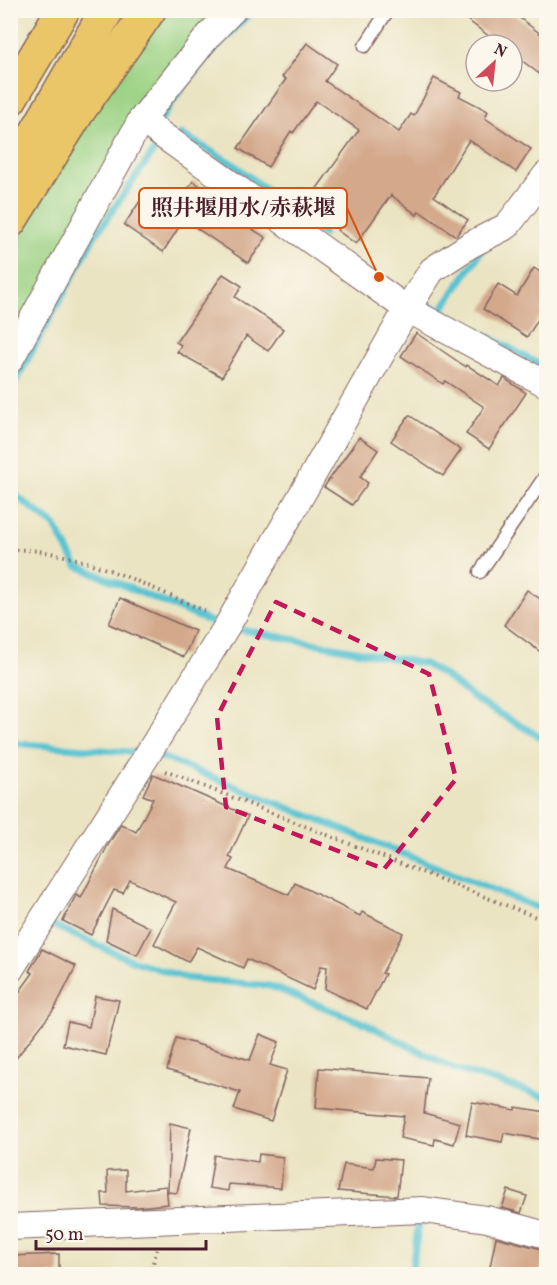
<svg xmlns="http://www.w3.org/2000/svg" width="557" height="1285" viewBox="0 0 557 1285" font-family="Vollkorn,'Noto Serif JP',serif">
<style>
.green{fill:#9ad182;stroke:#727856;stroke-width:1.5}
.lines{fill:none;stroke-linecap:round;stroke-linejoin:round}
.stream{stroke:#58c3d1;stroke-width:7}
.building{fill:#d3a88b}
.lane-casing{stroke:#826460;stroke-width:15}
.street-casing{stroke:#826460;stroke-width:28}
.highway-casing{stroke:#826460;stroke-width:36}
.path{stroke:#826460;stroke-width:4;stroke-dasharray:1.5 4.5;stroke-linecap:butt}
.lane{stroke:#fff;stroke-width:12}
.street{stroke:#fff;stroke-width:26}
.highway{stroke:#ebc669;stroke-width:33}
.marked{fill:none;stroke:#c2185b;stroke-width:4.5;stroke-dasharray:12 8;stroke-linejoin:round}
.leader{fill:none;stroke:#d8530f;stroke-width:2}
.callout-dot{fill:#d8530f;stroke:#fbf7ec;stroke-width:2}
.callout{fill:#fbf7ec;stroke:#d8530f;stroke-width:2}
.callout-label{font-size:22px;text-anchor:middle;font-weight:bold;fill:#4a1f2b}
</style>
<rect width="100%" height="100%" fill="#fbf7ec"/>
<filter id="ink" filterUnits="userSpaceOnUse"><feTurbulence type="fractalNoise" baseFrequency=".0167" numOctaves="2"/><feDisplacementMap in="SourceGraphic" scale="12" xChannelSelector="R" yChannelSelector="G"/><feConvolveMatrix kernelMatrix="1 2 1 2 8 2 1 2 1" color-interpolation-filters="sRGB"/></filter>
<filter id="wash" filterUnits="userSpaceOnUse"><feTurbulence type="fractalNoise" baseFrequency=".008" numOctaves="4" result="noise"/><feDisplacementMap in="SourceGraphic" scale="24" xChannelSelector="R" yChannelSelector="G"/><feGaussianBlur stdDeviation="1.35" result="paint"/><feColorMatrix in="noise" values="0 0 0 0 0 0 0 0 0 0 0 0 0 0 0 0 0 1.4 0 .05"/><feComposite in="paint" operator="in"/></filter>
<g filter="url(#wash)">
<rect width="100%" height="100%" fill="#ebe4c3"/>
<!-- green -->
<polygon class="green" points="169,11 220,11 11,338 11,256 26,226 102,99 149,31"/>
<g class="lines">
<!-- stream -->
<g class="stream">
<path d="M159 127C165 100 231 32 253 10"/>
<polyline points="181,134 233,164 323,234"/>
<polyline points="538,169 546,156"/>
<polyline points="419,299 546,368"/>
<polyline points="441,311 484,247"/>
<polyline points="10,392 94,237 155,149 157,138"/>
<polyline points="10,491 54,525 77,566 206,620 222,625"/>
<polyline points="232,628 425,664 445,676 477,701 546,740"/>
<polyline points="10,743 142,753"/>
<polyline points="153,756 164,758 546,911"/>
<polyline points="52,925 131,960 186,978 270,986 366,1024 455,1069 546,1097"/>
<polyline points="411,1274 419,1223"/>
</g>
</g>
<g id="blocks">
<!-- building -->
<g class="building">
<polygon points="454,10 509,10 546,38 546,79 512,53 512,45 501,45"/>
<polygon points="307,43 337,64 325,81 399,132 411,114 414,116 434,78 461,92 459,96 488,111 485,118 531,149 516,172 469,140 434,196 468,220 456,236 419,211 417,215 391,195 356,244 337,230 343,222 310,198 359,130 316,101 293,133 291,131 268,167 238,148 286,79 282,77"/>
<polygon points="193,181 216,197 212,202 266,238 248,263 173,212"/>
<polygon points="142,198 181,224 163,252 124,225"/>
<polygon points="534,268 546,276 546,301 541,310 543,312 527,337 483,309 498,284 517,296"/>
<polygon points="223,274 242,286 235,297 283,329 268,351 246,336 222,377 177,352 181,345 176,342"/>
<polygon points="416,333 466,367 467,365 499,386 504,378 526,393 489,449 466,434 484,407 445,381 443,384 401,356"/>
<polygon points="409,415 461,450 443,476 391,441"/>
<polygon points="359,437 378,450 360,477 368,483 352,505 324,487"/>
<polygon points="527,590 546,603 546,656 504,625"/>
<polygon points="120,598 195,631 184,657 109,624"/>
<polygon points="153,774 248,816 229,857 233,859 228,869 289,895 295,883 360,916 362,912 403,933 382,973 385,974 367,1009 325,989 327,967 321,966 313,990 247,959 243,968 197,947 188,962 154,944 176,902 130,880 123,893 114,890 91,935 63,921 76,895 81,898 108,845 121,824 136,832 153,799 143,795"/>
<polygon points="112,909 151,928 137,955 106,940"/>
<polygon points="42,949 76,966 55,1008 10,1066 10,1005 33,973 29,971"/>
<polygon points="95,996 119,1000 106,1055 63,1045 68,1022 89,1027"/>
<polygon points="260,1034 279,1042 270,1065 287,1070 271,1121 234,1109 240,1092 167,1070 176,1038 250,1060"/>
<polygon points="319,1068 428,1078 424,1113 460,1123 454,1144 435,1139 434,1145 400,1138 404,1116 316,1108"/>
<polygon points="472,1102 515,1110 516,1107 546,1112 546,1140 504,1133 502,1142 466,1135"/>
<polygon points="170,1123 191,1128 177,1193 168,1192"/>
<polygon points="259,1154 283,1157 281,1188 229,1184 228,1191 209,1188 214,1155 258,1162"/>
<polygon points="376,1158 401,1160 397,1196 338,1191 344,1164 374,1168"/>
<polygon points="126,1170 126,1191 166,1186 168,1204 138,1207 103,1206 102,1193 108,1193 107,1171"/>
<polygon points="508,1190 527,1196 521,1213 502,1208"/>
<polygon points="496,1237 545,1250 540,1275 503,1275 489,1272"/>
<polygon points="59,1254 59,1275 10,1275 10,1256"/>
</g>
</g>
</g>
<g filter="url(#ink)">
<use href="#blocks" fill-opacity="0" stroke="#826460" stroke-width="1.5"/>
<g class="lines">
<defs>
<g id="lane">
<polyline points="365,46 388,10"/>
<polyline points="480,572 546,475"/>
</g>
<g id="street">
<polyline points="141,120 407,309 546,384"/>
<polyline points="10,360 141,120 209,35 233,10"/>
<polyline points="10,970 143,762 230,621 407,309 432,270 470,245 507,226 546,175"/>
<polyline points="10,1227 423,1210 487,1219 546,1235"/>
</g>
<g id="highway">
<polyline points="10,99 63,10"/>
<polyline points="10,178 107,10"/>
<polyline points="10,221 77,113 149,10"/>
</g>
</defs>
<!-- lane casing -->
<use href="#lane" class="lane-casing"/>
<!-- street casing -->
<use href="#street" class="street-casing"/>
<!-- highway casing -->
<use href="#highway" class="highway-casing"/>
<!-- path -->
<g class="path">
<path d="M10 550C72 546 152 589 208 612"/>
<polyline points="165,771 546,921"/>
<polyline points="150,1274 158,1245"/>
</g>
<!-- lane -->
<use href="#lane" class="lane"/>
<!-- street -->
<use href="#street" class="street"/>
<!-- highway -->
<use href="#highway" class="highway"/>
</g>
</g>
<!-- marked area -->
<path class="marked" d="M276 602 429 674 456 779 384 869 226 807 217 717Z"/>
<!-- callouts -->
<path class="leader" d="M379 277L347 208"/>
<circle class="callout-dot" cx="379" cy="277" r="6"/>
<rect class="callout" x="139" y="188" width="208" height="40" rx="6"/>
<g class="callout-label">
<text x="243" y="215">照井堰用水/赤萩堰</text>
</g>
<!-- margin -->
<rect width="557" height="1285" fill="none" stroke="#fbf7ec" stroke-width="36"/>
<!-- north arrow -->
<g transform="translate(494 63) rotate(27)"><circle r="28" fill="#fbf7ec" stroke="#b4a19f" stroke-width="1.5"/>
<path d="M0-4.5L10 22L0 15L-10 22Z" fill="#d1495b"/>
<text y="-9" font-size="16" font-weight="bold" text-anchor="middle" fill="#4a1f2b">N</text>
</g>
<!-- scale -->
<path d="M36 1240v9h170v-9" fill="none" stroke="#4a1f2b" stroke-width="3"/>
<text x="45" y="1240" font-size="18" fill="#4a1f2b" stroke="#fbf7ec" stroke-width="4.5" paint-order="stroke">50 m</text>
</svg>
